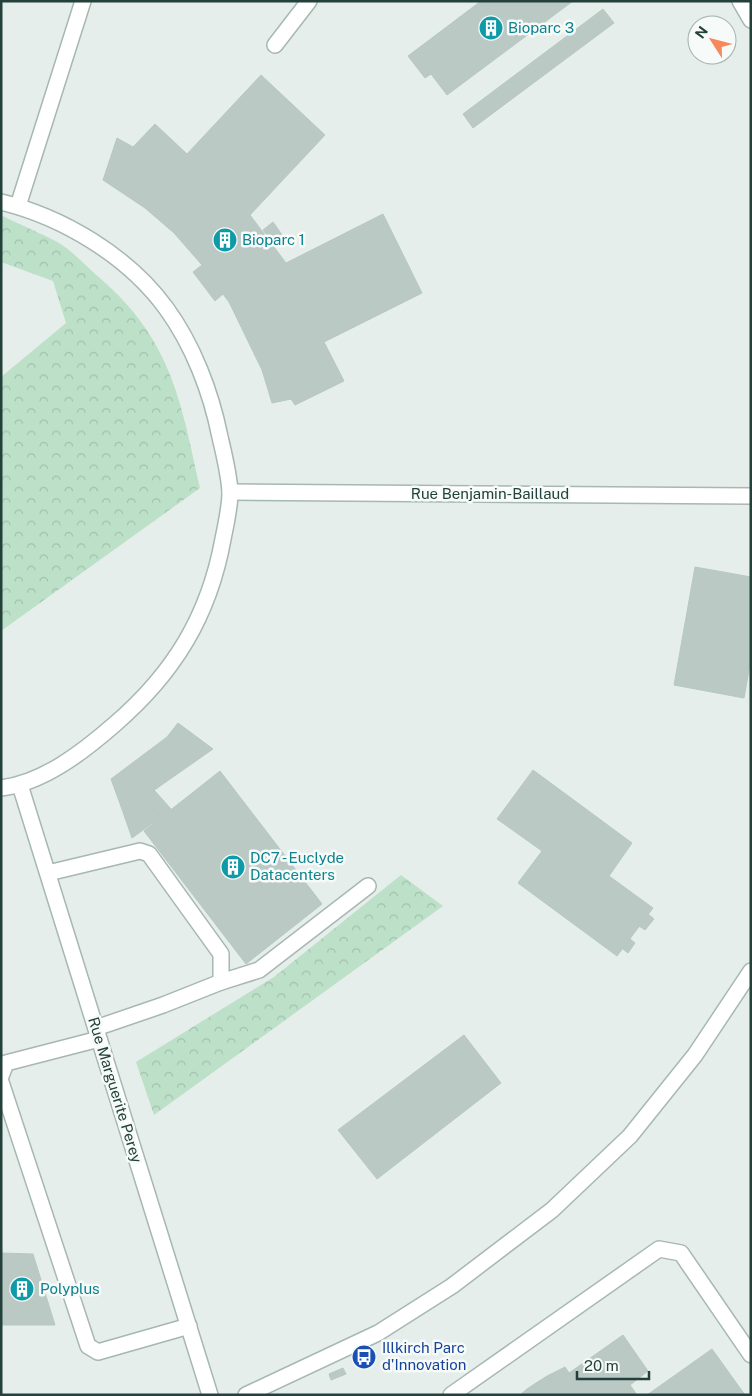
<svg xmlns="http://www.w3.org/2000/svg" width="752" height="1396" viewBox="0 0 752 1396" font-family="'Public Sans',sans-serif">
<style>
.forest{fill:url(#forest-crowns)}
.building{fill:#bac9c4;stroke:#b7c8c2}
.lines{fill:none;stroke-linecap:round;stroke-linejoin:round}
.minor-casing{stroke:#a7b7b2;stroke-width:18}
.minor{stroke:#fff;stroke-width:15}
.labels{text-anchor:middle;stroke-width:5;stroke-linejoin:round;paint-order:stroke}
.culture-label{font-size:15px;fill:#0d838f;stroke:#f6faf8;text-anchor:start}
.street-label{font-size:15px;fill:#23413a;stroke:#f6faf8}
.transit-label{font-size:15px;fill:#164399;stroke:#f6faf8;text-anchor:start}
</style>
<defs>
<pattern id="forest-crowns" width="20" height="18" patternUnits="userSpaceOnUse" patternTransform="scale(1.25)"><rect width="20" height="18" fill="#bde0c8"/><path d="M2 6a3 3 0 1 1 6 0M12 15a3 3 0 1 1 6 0" fill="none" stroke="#a2c1ad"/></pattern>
</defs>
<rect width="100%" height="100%" fill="#e5eeea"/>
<!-- forest -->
<g class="forest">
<path d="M1 215C20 225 41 233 59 243 72 251 83 263 94 273 170 336 180 396 200 488L1 631V377L66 323 53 281 1 262Z"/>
<polygon points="401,875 443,906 154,1115 136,1062 274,977"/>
</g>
<!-- building -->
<g class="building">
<polygon points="481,1 573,1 447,95 431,74 425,78 408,56"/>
<polygon points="603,9 614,23 473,128 463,114"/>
<polygon points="261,75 325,135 250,215 286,263 383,214 422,293 324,342 344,381 295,405 291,399 272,403 262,370 229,302 223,294 215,301 193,272 202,265 174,233 145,208 103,180 117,138 133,147 155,124 187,154"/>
<polygon points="273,222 285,239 276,247 263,230"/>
<polygon points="695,567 751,577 751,659 744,698 674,685"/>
<polygon points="178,723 213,749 123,812 111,779 167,737"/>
<polygon points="533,770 632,843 609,876 653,908 617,956 518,883 542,851 497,819"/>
<polygon points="220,771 322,904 246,964 144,831"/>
<polygon points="154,790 171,809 161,817 143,798"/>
<polygon points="143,798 161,817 132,838 123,812"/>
<polygon points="648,914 654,919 645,930 639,926"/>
<polygon points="630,939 635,943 628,953 623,949"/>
<polygon points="464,1035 501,1083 377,1179 338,1130"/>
<polygon points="1,1253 33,1254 55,1325 1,1325"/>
<polygon points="623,1335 648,1371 630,1385 637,1395 536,1395 536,1383 547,1376 552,1385"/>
<polygon points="712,1349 745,1395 647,1395"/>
<polygon points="565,1367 569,1373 552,1385 547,1376"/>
<polygon points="343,1368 346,1374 331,1380 329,1374"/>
<polygon points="536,1383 536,1395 520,1395 527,1389"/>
</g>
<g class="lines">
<defs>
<g id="minor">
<polyline points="740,1 751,20"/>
<polyline points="275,45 309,1"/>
<path d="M1 202C63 217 128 256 166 308 193 345 211 392 220 437 224 454 229 474 230 492 230 507 226 524 223 539 209 616 174 673 115 724 83 752 43 783 1 788"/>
<polyline points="18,206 83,1"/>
<polyline points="230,492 751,496"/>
<polyline points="20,785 210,1395"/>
<polyline points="48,873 140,851 149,854 221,954 221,982 163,1005 96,1028"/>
<polyline points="221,982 259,970 368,886"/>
<polyline points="1,1076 6,1063 99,1039"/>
<polyline points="1,1082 88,1346 98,1352 189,1326"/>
<polyline points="246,1395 378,1333 452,1286 552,1210 630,1136 695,1055 751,971"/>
<polyline points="451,1395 659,1249 681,1253 751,1355"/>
</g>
</defs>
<!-- minor casing -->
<use href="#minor" class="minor-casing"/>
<!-- minor -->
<use href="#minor" class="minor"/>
</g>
<!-- icons -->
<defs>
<symbol id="building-disc" viewBox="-11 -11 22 22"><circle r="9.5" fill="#0f9aa8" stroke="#f6faf8"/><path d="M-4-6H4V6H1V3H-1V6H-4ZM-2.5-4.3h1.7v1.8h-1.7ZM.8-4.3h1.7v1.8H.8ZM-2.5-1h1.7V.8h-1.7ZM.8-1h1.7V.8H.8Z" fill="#fff"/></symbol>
<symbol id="bus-disc" viewBox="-11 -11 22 22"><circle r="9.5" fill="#1a4fb4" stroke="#f6faf8"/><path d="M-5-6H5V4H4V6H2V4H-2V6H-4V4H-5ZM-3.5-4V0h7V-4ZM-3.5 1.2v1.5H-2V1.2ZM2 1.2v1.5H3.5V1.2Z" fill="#fff"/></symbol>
</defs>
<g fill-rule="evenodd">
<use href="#building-disc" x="477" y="14" width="28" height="28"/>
<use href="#building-disc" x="211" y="226" width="28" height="28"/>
<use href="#building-disc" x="219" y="853" width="28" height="28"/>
<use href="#building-disc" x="8" y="1275" width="28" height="28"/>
<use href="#bus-disc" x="350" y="1343" width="28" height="28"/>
</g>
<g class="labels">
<!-- culture labels -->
<g class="culture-label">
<text x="508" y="33">Bioparc 3</text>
<text x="242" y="245">Bioparc 1</text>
<text x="250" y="863">DC7 - Euclyde<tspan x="250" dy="17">Datacenters</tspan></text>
<text x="40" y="1294">Polyplus</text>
</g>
<!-- street labels -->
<g class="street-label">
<text x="490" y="499">Rue Benjamin-Baillaud</text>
<text transform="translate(115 1090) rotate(73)" y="5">Rue Marguerite Perey</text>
</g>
<!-- transit labels -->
<g class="transit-label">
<text x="382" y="1353">Illkirch Parc<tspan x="382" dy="17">d'Innovation</tspan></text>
</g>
</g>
<!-- border -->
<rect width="752" height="1396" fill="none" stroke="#23413a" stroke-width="5"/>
<!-- north arrow -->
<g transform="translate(712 40) rotate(306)"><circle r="24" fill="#f6faf8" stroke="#a2b0ac"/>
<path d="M0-4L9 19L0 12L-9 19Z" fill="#f6895b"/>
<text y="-8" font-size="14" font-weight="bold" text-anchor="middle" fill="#23413a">N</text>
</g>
<!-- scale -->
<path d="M577 1371v8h72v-8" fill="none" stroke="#23413a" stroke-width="2.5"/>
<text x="584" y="1371" font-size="15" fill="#23413a" stroke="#f6faf8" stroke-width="4" paint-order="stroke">20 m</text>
</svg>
